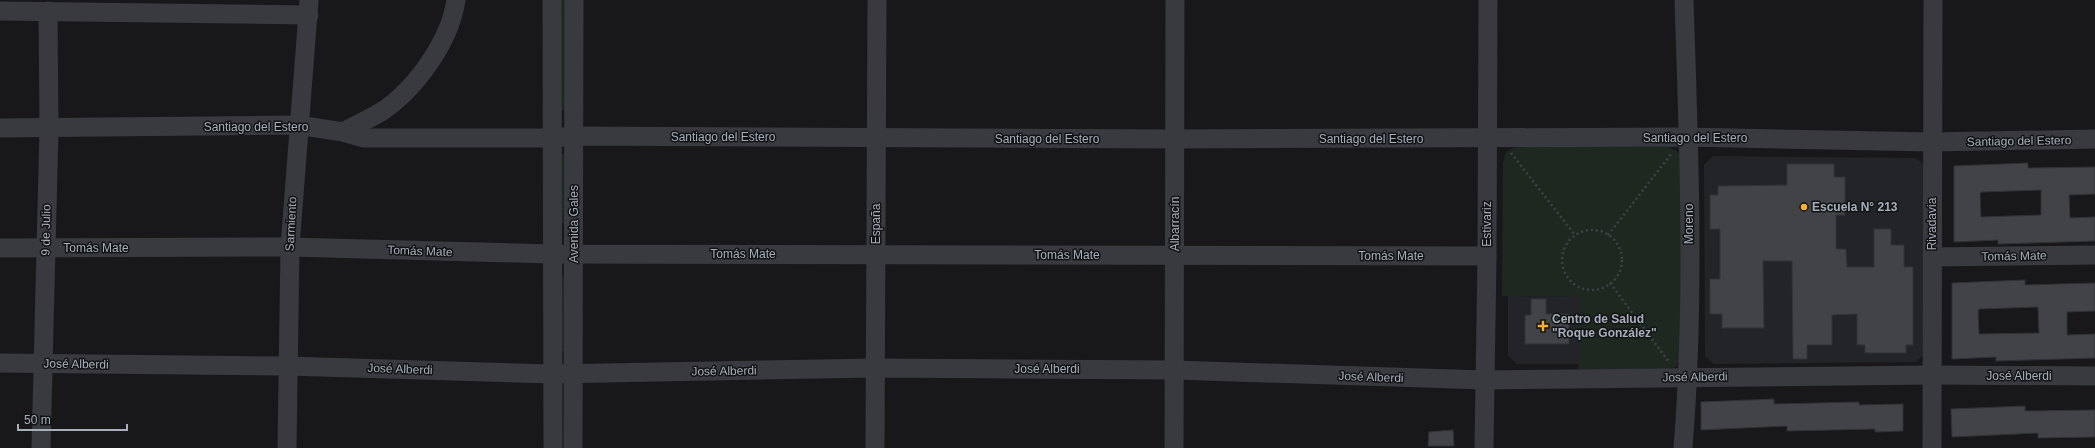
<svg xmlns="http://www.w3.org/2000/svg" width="2095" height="448" viewBox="0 0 2095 448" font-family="Arial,sans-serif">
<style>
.built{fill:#232427}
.green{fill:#1f2820}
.building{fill:#414347;stroke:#313236;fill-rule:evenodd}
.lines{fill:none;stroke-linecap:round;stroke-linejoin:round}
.path{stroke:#3e4146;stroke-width:2.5;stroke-dasharray:2 3;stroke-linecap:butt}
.minor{stroke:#383a3f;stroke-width:19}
.poi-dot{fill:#faaf2f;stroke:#121315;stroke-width:1.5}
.labels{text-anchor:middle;stroke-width:3;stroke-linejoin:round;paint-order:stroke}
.street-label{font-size:12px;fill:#a9afba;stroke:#121315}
.poi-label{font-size:12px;font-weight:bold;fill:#a9afba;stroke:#121315;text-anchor:start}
</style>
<rect width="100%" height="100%" fill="#18181a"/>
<!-- built -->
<g class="built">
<polygon points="1713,156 1915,158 1925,165 1924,354 1916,362 1714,364 1705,356 1704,165"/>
<polygon points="1508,296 1579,297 1579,364 1517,364 1508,356"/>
</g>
<!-- green -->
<g class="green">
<polygon points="561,0 567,0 567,110 560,110"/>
<polygon points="1517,146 1668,147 1677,151 1682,159 1680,360 1676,367 1669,369 1578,369 1579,297 1502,296 1503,163 1506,152"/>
<rect x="560" y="154" width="6" height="69"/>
<polygon points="567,276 566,351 560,351 561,277"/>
</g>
<!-- building -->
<g class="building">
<path d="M2028 163V168L2095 167V194L2069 195 2070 218 2095 217V241L1998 244V240L1954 242V166ZM2041 190V215L1981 217 1980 193 1982 192Z"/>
<polygon points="1787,164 1834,164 1834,177 1845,177 1845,215 1836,215 1836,249 1846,249 1847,267 1874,267 1874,229 1891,229 1891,245 1904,245 1904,267 1913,267 1913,345 1906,345 1906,353 1865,353 1865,345 1857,345 1857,314 1832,315 1832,345 1807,345 1807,359 1793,359 1792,261 1763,261 1764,328 1722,328 1722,314 1710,314 1710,279 1720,279 1720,229 1710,229 1710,195 1718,195 1718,186 1787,185"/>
<path d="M2025 280V285L2095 283V311L2067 312V335L2095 334V358L1996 361V357L1952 359V283ZM2038 307 2039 333 1979 334 1978 310 1980 309Z"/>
<polygon points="1531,299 1546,299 1546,314 1569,314 1569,344 1525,344 1525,315 1531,315"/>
<polygon points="1774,399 1774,404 1859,402 1859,405 1903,404 1903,431 1875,432 1875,429 1787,431 1787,426 1701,430 1701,402"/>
<polygon points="2025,406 2025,411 2095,410 2095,437 2038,438 2038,433 1952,437 1951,409"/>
<polygon points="1453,430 1454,446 1428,446 1429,432"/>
</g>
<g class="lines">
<!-- path -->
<g class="path">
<polyline points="1511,153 1575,235"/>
<circle cx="1592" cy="260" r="30"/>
<polyline points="1608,235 1672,153"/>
<polyline points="1610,283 1669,362"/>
</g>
<!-- minor -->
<g class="minor">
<polyline points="552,0 553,448"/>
<polyline points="0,11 309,15"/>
<polyline points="0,128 298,125 343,132 364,138 553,138 573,136 1174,139 1685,137 1932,142 2095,139"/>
<path d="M343 132C356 125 369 119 381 112 416 89 450 41 456 0"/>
<polyline points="0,248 290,247 552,254 1487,256"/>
<polyline points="1932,257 2095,255"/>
<polyline points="0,363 288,366 552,374 876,368 1174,370 1485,380 1932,375 2095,376"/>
<polyline points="41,448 49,129 48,11"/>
<polyline points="287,448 290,247 309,0"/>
<polyline points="573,448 574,0"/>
<polyline points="875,448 877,0"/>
<polyline points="1174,448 1175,0"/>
<polyline points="1484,448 1487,256 1488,0"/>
<path d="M1683 448C1695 299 1689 149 1684 0"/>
<polyline points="1932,448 1933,0"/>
</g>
</g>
<!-- markers -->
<g class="poi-dot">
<circle cx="1804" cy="207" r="4"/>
<path d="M1541 320h4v4h4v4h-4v4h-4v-4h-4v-4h4z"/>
</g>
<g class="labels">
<!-- street labels -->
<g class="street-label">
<text x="256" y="131">Santiago del Estero</text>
<text x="723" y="141">Santiago del Estero</text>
<text x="1695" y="142">Santiago del Estero</text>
<text x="1047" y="143">Santiago del Estero</text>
<text x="1371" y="143">Santiago del Estero</text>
<text transform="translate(2019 141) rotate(-1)" y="4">Santiago del Estero</text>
<text transform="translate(291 224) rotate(-87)" y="4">Sarmiento</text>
<text transform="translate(574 224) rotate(-90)" y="4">Avenida Gales</text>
<text transform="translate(876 224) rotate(-90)" y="4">España</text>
<text transform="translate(1175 224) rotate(-90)" y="4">Albarracín</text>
<text transform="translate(1487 224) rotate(-90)" y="4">Estivariz</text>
<text transform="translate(1689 224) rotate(-90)" y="4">Moreno</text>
<text transform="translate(1932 224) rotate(-90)" y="4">Rivadavia</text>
<text transform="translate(46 230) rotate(-89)" y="4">9 de Julio</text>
<text x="96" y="252">Tomás Mate</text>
<text transform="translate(420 251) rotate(2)" y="4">Tomás Mate</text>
<text x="743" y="258">Tomás Mate</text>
<text x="1067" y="259">Tomás Mate</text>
<text x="1391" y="260">Tomás Mate</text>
<text transform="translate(2014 256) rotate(-1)" y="4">Tomás Mate</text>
<text transform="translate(76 364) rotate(1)" y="4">José Alberdi</text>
<text transform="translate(400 369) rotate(2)" y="4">José Alberdi</text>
<text x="1047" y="373">José Alberdi</text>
<text transform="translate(724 371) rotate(-1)" y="4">José Alberdi</text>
<text x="2019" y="380">José Alberdi</text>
<text transform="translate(1371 377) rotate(2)" y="4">José Alberdi</text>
<text transform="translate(1695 377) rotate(-1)" y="4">José Alberdi</text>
</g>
<!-- poi labels -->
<g class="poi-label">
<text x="1812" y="211">Escuela N° 213</text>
<text x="1552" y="323">Centro de Salud<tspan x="1552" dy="14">"Roque González"</tspan></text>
</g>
</g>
<!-- scale -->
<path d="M18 424v6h109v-6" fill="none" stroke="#a9afba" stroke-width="2"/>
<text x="24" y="424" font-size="12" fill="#a9afba" stroke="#121315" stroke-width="3" paint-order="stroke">50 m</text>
</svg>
